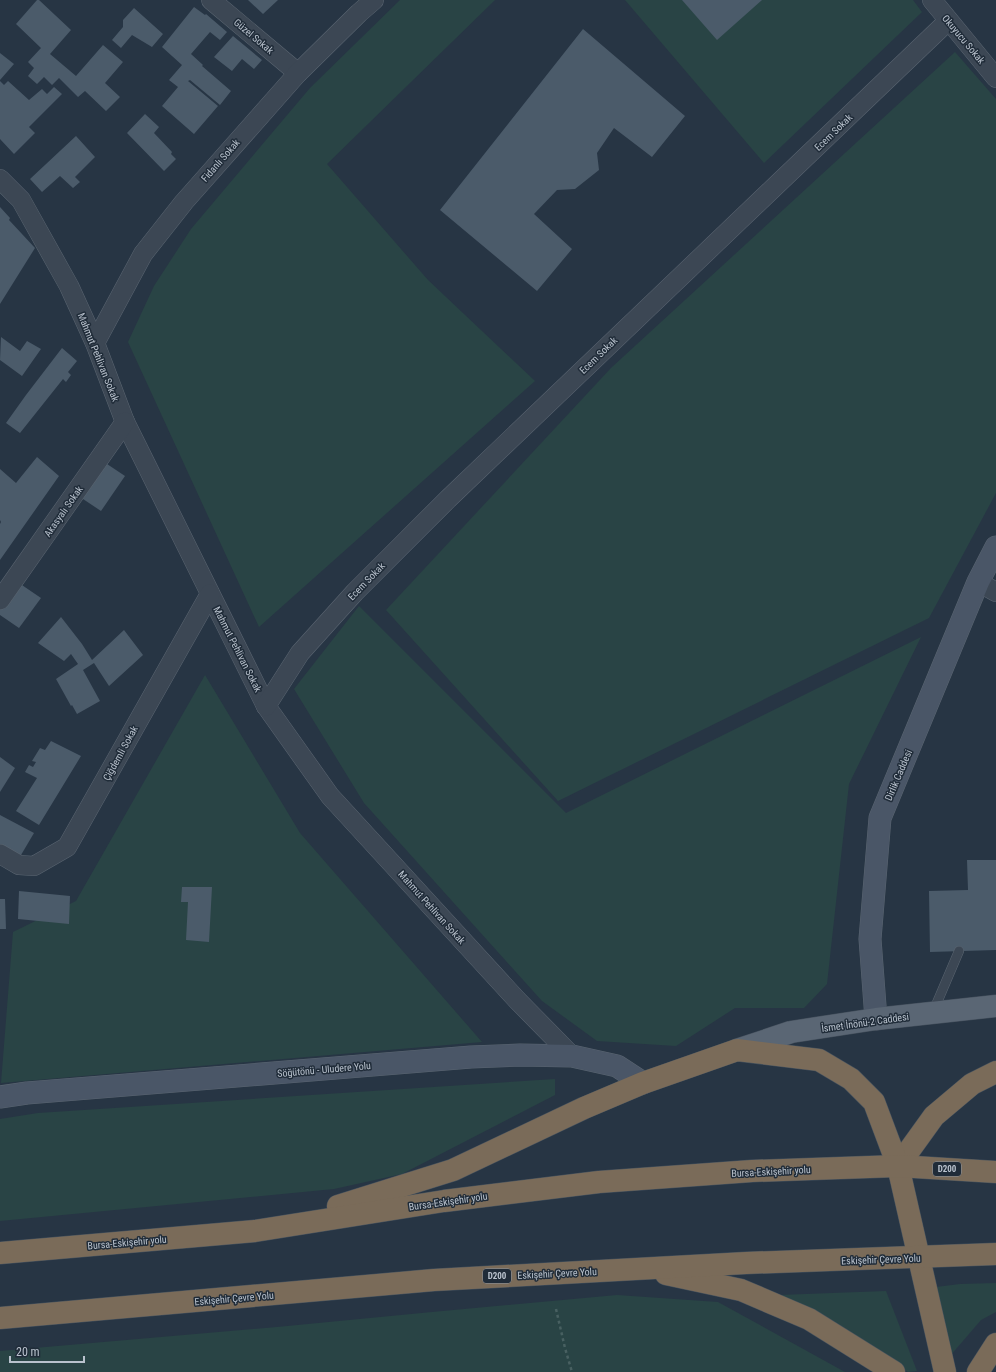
<svg xmlns="http://www.w3.org/2000/svg" width="996" height="1372" viewBox="0 0 996 1372" font-family="'Roboto Condensed',sans-serif">
<style>
.green{fill:#294445}
.building{fill:#4b5b6a}
.lines{fill:none;stroke-linecap:round;stroke-linejoin:round}
.lane-casing{stroke:#5a6571;stroke-width:10}
.street-casing{stroke:#5a6571;stroke-width:20}
.secondary-casing{stroke:#5a6571;stroke-width:23}
.primary-casing{stroke:#45505d;stroke-width:23}
.highway-casing{stroke:#46525e;stroke-width:23}
.path{stroke:#486061;stroke-width:2.5;stroke-dasharray:3 3;stroke-linecap:butt}
.lane{stroke:#3c4754;stroke-width:9}
.street{stroke:#3c4754;stroke-width:19}
.secondary{stroke:#4a5667;stroke-width:22}
.primary{stroke:#5a6674;stroke-width:22}
.highway{stroke:#7a6b59;stroke-width:22}
.labels{text-anchor:middle;stroke-width:3;stroke-linejoin:round;paint-order:stroke}
.shield{fill:#202c39;stroke:#8b95a1;stroke-width:1}
.shield-label{font-size:9px;font-weight:bold;fill:#b9c2cd}
.street-label{font-size:10px;fill:#b9c2cd;stroke:#202c39}
</style>
<rect width="100%" height="100%" fill="#273544"/>
<!-- green -->
<g class="green">
<polygon points="400,0 495,0 327,164 428,280 535,381 259,627 128,342 154,286 191,229 310,88"/>
<polygon points="625,0 913,0 922,12 764,163"/>
<polygon points="955,52 996,99 996,493 929,618 558,801 386,610 611,368"/>
<polygon points="359,606 566,813 921,637 849,784 827,984 804,1008 735,1008 676,1046 597,1041 542,1001 364,803 294,689"/>
<polygon points="205,675 300,833 482,1042 1,1083 13,932 76,901"/>
<polygon points="555,1079 555,1095 402,1174 334,1189 0,1221 0,1119 38,1113"/>
<polygon points="996,1283 996,1312 981,1320 950,1356 928,1288 960,1284"/>
<polygon points="886,1291 917,1371 908,1372 779,1295"/>
<polygon points="617,1295 718,1302 845,1372 0,1372 0,1351 277,1327 432,1312"/>
</g>
<!-- building -->
<g class="building">
<polygon points="37,0 39,0 71,30 50,54 76,76 103,45 123,62 105,83 120,97 106,111 85,91 78,97 59,78 52,85 44,77 37,84 28,76 34,68 28,62 41,48 16,24"/>
<polygon points="248,0 278,0 263,14"/>
<polygon points="682,0 762,0 717,40"/>
<polygon points="194,7 205,15 206,14 227,32 220,40 210,32 191,54 203,65 202,66 231,91 220,105 190,80 188,81 218,106 194,134 162,106 178,87 169,80 182,65 162,47"/>
<polygon points="134,8 163,34 152,47 132,35 121,48 112,40 123,27 123,20"/>
<polygon points="583,29 685,116 652,157 614,128 597,153 599,170 575,189 557,190 534,214 572,249 537,291 440,210"/>
<polygon points="233,36 262,60 254,69 242,59 232,71 214,57"/>
<polygon points="0,53 14,64 0,80"/>
<polygon points="0,81 4,85 8,81 29,100 42,89 47,94 54,87 62,94 29,127 35,133 14,154 0,139"/>
<polygon points="145,114 159,127 154,133 172,152 171,154 176,159 164,171 127,133"/>
<polygon points="76,136 95,157 75,177 80,182 73,188 60,176 42,192 30,179"/>
<polygon points="0,207 10,218 9,220 35,248 0,304"/>
<polygon points="1,337 20,351 27,341 41,349 22,376 0,360"/>
<polygon points="62,348 77,361 68,372 71,375 66,382 63,379 20,433 6,423 26,395"/>
<polygon points="37,457 59,476 0,560 0,524 1,522 0,520 0,469 16,483"/>
<polygon points="104,462 125,476 101,511 80,497"/>
<polygon points="16,581 41,598 19,628 0,615 0,605"/>
<polygon points="61,617 82,644 92,660 124,630 143,655 109,686 94,663 83,670 100,701 77,714 72,705 71,706 56,679 78,664 71,654 64,661 38,643"/>
<polygon points="51,741 81,756 39,825 16,811 37,778 25,772 29,765 33,767 36,762 32,761 40,748 45,750"/>
<polygon points="0,757 15,768 0,792"/>
<polygon points="0,815 34,833 21,855 0,845"/>
<polygon points="967,860 996,860 996,950 930,952 929,891 968,890"/>
<polygon points="182,887 212,887 209,942 186,940 188,902 181,902"/>
<polygon points="19,891 70,896 69,924 18,919"/>
<polygon points="0,899 5,899 6,929 0,929"/>
</g>
<g class="lines">
<defs>
<polyline id="lane" points="933,1012 959,951"/>
<g id="street">
<polyline points="211,0 298,73"/>
<polyline points="932,0 996,78"/>
<polyline points="0,179 21,200 69,286 95,343 125,422 266,706 330,796 517,1000 572,1056"/>
<polyline points="95,343 143,254 184,202 298,73 359,13 374,0"/>
<polyline points="978,582 996,592"/>
<polyline points="0,600 125,422"/>
<polyline points="266,706 300,653 355,592 448,499 948,21"/>
<polyline points="0,854 19,865 34,866 67,847 210,594"/>
</g>
<g id="secondary">
<polyline points="876,1019 870,939 880,818 978,582 996,547"/>
<polyline points="0,1097 27,1093 471,1057 520,1055 572,1056 617,1066 643,1083"/>
</g>
<polyline id="primary" points="737,1050 791,1032 876,1019 996,1006"/>
<g id="highway">
<polyline points="898,1166 934,1116 972,1084 996,1072"/>
<polyline points="338,1206 453,1170 584,1108 643,1083 737,1050 819,1060 851,1079 874,1102 898,1166 945,1372"/>
<polyline points="0,1253 255,1231 444,1201 599,1182 752,1171 898,1166 996,1172"/>
<polyline points="666,1274 741,1290 809,1319 894,1372"/>
<polyline points="0,1318 434,1280 746,1263 996,1254"/>
<polyline points="978,1372 996,1344"/>
</g>
</defs>
<!-- lane casing -->
<use href="#lane" class="lane-casing"/>
<!-- street casing -->
<use href="#street" class="street-casing"/>
<!-- secondary casing -->
<use href="#secondary" class="secondary-casing"/>
<!-- primary casing -->
<use href="#primary" class="primary-casing"/>
<!-- highway casing -->
<use href="#highway" class="highway-casing"/>
<!-- path -->
<polyline class="path" points="556,1309 565,1348 572,1372"/>
<!-- lane -->
<use href="#lane" class="lane"/>
<!-- street -->
<use href="#street" class="street"/>
<!-- secondary -->
<use href="#secondary" class="secondary"/>
<!-- primary -->
<use href="#primary" class="primary"/>
<!-- highway -->
<use href="#highway" class="highway"/>
</g>
<g class="labels">
<!-- shield labels -->
<g class="shield">
<rect x="933" y="1162" width="28" height="14" rx="3"/>
<rect x="483" y="1269" width="28" height="14" rx="3"/>
</g>
<g class="shield-label">
<text x="947" y="1172">D200</text>
<text x="497" y="1279">D200</text>
</g>
<!-- street labels -->
<g class="street-label">
<text transform="translate(254 36) rotate(40)" y="4">Güzel Sokak</text>
<text transform="translate(964 39) rotate(50)" y="4">Okuyucu Sokak</text>
<text transform="translate(833 132) rotate(-44)" y="4">Ecem Sokak</text>
<text transform="translate(220 160) rotate(-49)" y="4">Fidanlı Sokak</text>
<text transform="translate(598 355) rotate(-44)" y="4">Ecem Sokak</text>
<text transform="translate(99 357) rotate(68)" y="4">Mahmut Pehlivan Sokak</text>
<text transform="translate(63 511) rotate(-55)" y="4">Akasyalı Sokak</text>
<text transform="translate(366 581) rotate(-46)" y="4">Ecem Sokak</text>
<text transform="translate(238 649) rotate(63)" y="4">Mahmut Pehlivan Sokak</text>
<text transform="translate(120 753) rotate(-61)" y="4">Çiğdemli Sokak</text>
<text transform="translate(898 775) rotate(-67)" y="4">Dirlik Caddesi</text>
<text transform="translate(432 907) rotate(48)" y="4">Mahmut Pehlivan Sokak</text>
<text transform="translate(865 1022) rotate(-8)" y="4">İsmet İnönü-2 Caddesi</text>
<text transform="translate(324 1069) rotate(-5)" y="4">Söğütönü - Uludere Yolu</text>
<text transform="translate(771 1171) rotate(-3)" y="4">Bursa-Eskişehir yolu</text>
<text transform="translate(448 1201) rotate(-8)" y="4">Bursa-Eskişehir yolu</text>
<text transform="translate(127 1242) rotate(-5)" y="4">Bursa-Eskişehir yolu</text>
<text transform="translate(881 1259) rotate(-2)" y="4">Eskişehir Çevre Yolu</text>
<text transform="translate(557 1273) rotate(-3)" y="4">Eskişehir Çevre Yolu</text>
<text transform="translate(234 1298) rotate(-5)" y="4">Eskişehir Çevre Yolu</text>
</g>
</g>
<!-- scale -->
<path d="M10 1356v6h74v-6" fill="none" stroke="#b9c2cd" stroke-width="2"/>
<text x="16" y="1356" font-size="12" fill="#b9c2cd" stroke="#202c39" stroke-width="3" paint-order="stroke">20 m</text>
</svg>
